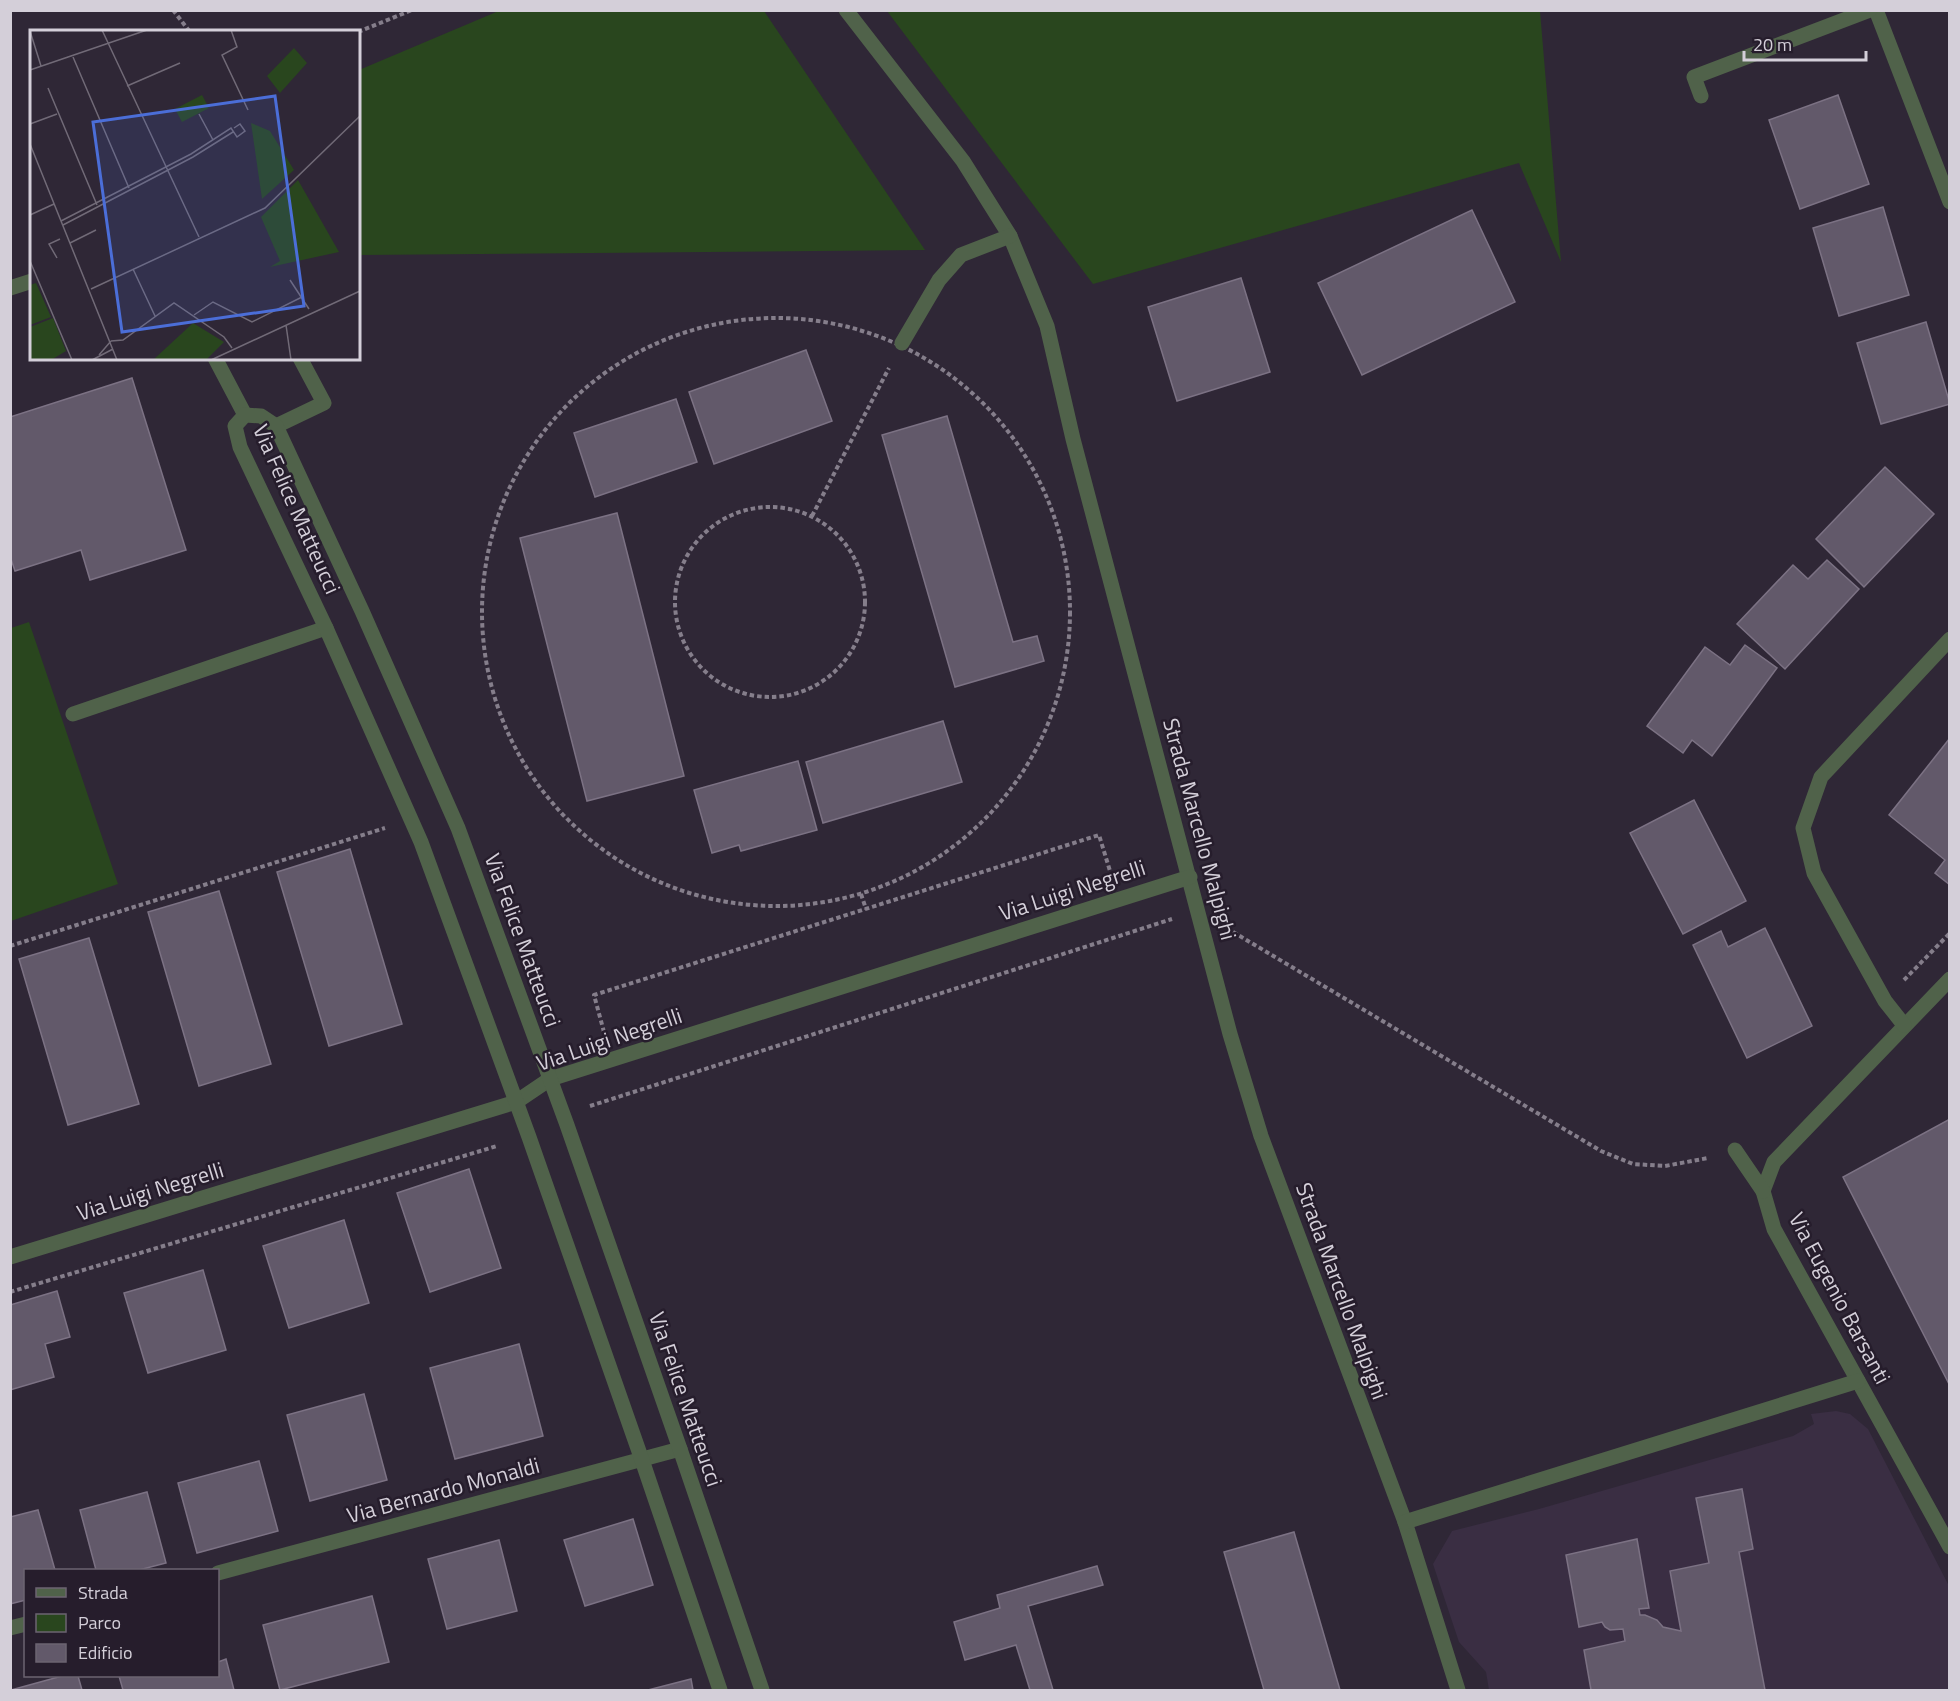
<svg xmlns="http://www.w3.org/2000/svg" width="1960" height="1701" viewBox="0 0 1960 1701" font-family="'Titillium Web',sans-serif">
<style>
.built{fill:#3a2e43}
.green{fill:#29461e}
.building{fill:#62596a;stroke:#7c7284;stroke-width:1.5}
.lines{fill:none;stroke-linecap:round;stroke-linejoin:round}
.path{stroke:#857e8b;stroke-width:4;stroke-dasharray:4.5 3;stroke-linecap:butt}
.minor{stroke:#50624a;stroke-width:15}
.labels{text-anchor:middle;stroke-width:5;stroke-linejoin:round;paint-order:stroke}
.street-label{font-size:22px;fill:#d4cfd9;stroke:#261d2c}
.inset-road{fill:none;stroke:#716a77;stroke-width:1.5}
.view{fill:#4b6ed8;fill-opacity:0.15;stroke:#4b6ed8;stroke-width:3}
.inset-edge{fill:none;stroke:#d4cfd9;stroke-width:3}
</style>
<rect width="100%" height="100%" fill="#2f2736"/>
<!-- built -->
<polygon class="built" points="1836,1411 1850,1414 1868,1429 1949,1586 1949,1690 1489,1690 1486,1672 1459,1642 1433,1564 1452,1531 1539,1509 1793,1436 1814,1424 1811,1414"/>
<!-- green -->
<g class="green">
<polygon points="501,10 764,11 925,250 359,255 359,70"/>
<polygon points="887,11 1540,11 1561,262 1519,163 1093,284"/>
<polygon points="29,622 118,884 11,921 11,628"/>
</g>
<!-- building -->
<g class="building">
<polygon points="1838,95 1869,184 1800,209 1769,120"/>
<polygon points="1883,207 1909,295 1839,316 1813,228"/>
<polygon points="1472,210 1515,302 1362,375 1318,283"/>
<polygon points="1241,278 1270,372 1177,401 1148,307"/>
<polygon points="1926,322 1950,404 1881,424 1857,343"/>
<polygon points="806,350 832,421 714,464 689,392"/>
<polygon points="132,378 186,550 90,580 81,550 15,571 10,556 10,417"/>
<polygon points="676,399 697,462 595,497 574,433"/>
<polygon points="947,416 1013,642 1037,636 1044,661 955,687 882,435"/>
<polygon points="1885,467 1934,514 1864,587 1816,539"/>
<polygon points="617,513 684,776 587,801 520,538"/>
<polygon points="1827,560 1859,589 1785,669 1737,624 1793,565 1808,579"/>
<polygon points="1745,645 1777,668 1712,756 1692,740 1683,753 1647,726 1705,647 1730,665"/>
<polygon points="943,721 962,782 823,823 806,762"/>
<polygon points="1950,738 1950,885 1935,873 1945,860 1889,815"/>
<polygon points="798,761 817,830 741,851 739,845 712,853 694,790"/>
<polygon points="1694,800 1746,901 1683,934 1630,833"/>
<polygon points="350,849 402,1024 329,1046 277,872"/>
<polygon points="219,891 271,1064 199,1086 148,912"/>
<polygon points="1765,928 1812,1026 1747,1058 1693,945 1721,931 1728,947"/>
<polygon points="89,938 139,1104 68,1125 19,959"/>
<polygon points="1950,1119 1950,1386 1843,1177"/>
<polygon points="469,1169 501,1268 430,1292 397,1193"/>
<polygon points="344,1220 369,1303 289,1328 263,1246"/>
<polygon points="203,1270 226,1350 148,1373 124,1293"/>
<polygon points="57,1291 70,1337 45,1344 54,1377 10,1390 10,1305"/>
<polygon points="519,1344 543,1436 455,1459 430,1368"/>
<polygon points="364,1394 387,1480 310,1501 287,1415"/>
<polygon points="259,1461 278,1531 197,1553 178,1483"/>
<polygon points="1742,1489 1753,1549 1739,1552 1765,1690 1591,1690 1584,1650 1625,1641 1623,1629 1610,1630 1605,1627 1602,1622 1579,1627 1566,1555 1637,1539 1649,1608 1639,1609 1640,1615 1645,1615 1657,1620 1663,1627 1681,1631 1670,1571 1709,1563 1696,1498"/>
<polygon points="147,1492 166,1563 139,1570 96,1570 80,1510"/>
<polygon points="38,1510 55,1570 26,1570 26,1600 10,1604 10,1517"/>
<polygon points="633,1519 653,1585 585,1606 564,1540"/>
<polygon points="1294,1532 1340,1690 1264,1690 1224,1552"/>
<polygon points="499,1540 517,1611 447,1629 428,1559"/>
<polygon points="1097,1566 1103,1585 1028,1606 1053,1690 1030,1690 1016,1645 965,1660 954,1622 1000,1608 997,1595"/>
<polygon points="372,1596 389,1662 280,1690 263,1625"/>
<polygon points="226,1659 234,1690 123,1690 119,1676 218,1676 218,1662"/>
<polygon points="62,1676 78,1676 82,1690 11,1690"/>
<polygon points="691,1679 693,1690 648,1690"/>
</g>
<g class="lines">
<!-- path -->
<g class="path">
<polyline points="173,10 190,32"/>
<polyline points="358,32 412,10"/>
<circle cx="776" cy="612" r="294"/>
<circle cx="770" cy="602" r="95"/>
<polyline points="812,516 889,368"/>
<polyline points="861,894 866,909"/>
<polyline points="1233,932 1601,1151 1633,1164 1665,1166 1708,1158"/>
<polyline points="10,946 385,828"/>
<polyline points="1904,980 1950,933"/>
<polyline points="604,1032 594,995 1099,835 1110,871"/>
<polyline points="590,1106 1172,919"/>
<polyline points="10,1292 497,1146"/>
</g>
<!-- minor -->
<g class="minor">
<polyline points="846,10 963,161 1010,236 1047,326 1073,439 1230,1034 1261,1136 1405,1522 1458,1690"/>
<polyline points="1876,10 1950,202"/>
<polyline points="1701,96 1694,77 1870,10"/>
<polyline points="10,288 32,281"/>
<polyline points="902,343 939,280 961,255 1010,236"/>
<polyline points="215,358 245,415"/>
<polyline points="276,426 324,403 300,358"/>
<polyline points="73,714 326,628"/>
<polyline points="1950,979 1774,1162 1763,1191 1774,1229 1950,1547"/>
<polyline points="1904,1025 1885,1001 1814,873 1803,828 1821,777 1950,639"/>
<polyline points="1735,1150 1763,1191"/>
<polyline points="10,1257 516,1102 550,1079 1190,877"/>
<polyline points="1405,1522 1858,1381"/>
<polyline points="218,1573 680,1449"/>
<polyline points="10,1628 26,1624"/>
<polyline points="720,1690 642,1460 529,1137 421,842 326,628 240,447 235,426 245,415 261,416 276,426 362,611 458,828 567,1125 680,1449 762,1690"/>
</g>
</g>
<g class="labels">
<!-- street labels -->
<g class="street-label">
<text transform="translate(297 509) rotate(66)" y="8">Via Felice Matteucci</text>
<text transform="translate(1200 829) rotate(75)" y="8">Strada Marcello Malpighi</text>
<text transform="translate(1072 890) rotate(-18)" y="8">Via Luigi Negrelli</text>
<text transform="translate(523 940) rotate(70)" y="8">Via Felice Matteucci</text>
<text transform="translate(609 1039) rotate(-19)" y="8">Via Luigi Negrelli</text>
<text transform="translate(150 1191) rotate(-17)" y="8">Via Luigi Negrelli</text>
<text transform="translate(1342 1291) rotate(70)" y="8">Strada Marcello Malpighi</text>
<text transform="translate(1840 1298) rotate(62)" y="8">Via Eugenio Barsanti</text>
<text transform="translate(686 1399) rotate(71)" y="8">Via Felice Matteucci</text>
<text transform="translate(443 1490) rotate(-15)" y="8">Via Bernardo Monaldi</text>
</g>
</g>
<!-- overview -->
<g transform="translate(30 30)">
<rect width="330" height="330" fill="#2f2736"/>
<path d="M264 18 277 33 250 63 237 46ZM172 65 179 78 152 92 145 79ZM221 93 240 101 264 140 232 169ZM268 150 309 222 240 237 250 231 231 187ZM6 253 21 287 0 295V255ZM23 288 36 321 21 330H0V297ZM163 293 194 312 176 330H123Z" fill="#29461e"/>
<path class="inset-road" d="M72 0 169 207M201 0 207 17 192 25 218 80M0 1 11 36M43 27 99 158M0 40 117 0M97 56 150 33M18 58 67 175M169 84 183 110M0 94 27 84M0 114 87 330M0 185 24 174M31 191 161 124 201 98 207 107 215 101 210 94 204 98M33 195 163 127 203 102M40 213 66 200M27 228 19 214 30 209M0 231 42 330M103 239 125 286M260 250 279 279M61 259 235 178 330 86M164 285 183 272 222 292 272 267M256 295 261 330M81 311 93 310 144 273 194 307 202 318M69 325 81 311M62 330 83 319M181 330 330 261"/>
<path class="view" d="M245 66 274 276 92 302 63 92Z"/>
<rect width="330" height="330" class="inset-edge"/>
</g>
<!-- border -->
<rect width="1960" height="1701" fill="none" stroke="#d4cfd9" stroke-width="24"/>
<!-- legend -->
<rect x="24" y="1569" width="195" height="108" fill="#261d2c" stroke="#6c6471" stroke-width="1.5"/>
<rect x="36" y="1588" width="30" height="9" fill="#50624a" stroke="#6c6471" stroke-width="1.5"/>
<text x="78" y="1599" font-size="18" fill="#d4cfd9">Strada</text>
<rect x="36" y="1614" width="30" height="18" fill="#29461e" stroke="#6c6471" stroke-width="1.5"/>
<text x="78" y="1629" font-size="18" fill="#d4cfd9">Parco</text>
<rect x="36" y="1644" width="30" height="18" fill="#62596a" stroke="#6c6471" stroke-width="1.5"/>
<text x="78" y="1659" font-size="18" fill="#d4cfd9">Edificio</text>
<!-- scale -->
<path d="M1744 51v9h122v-9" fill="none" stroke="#d4cfd9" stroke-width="3"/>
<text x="1753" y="51" font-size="18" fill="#d4cfd9" stroke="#261d2c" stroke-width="4.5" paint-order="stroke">20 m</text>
</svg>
